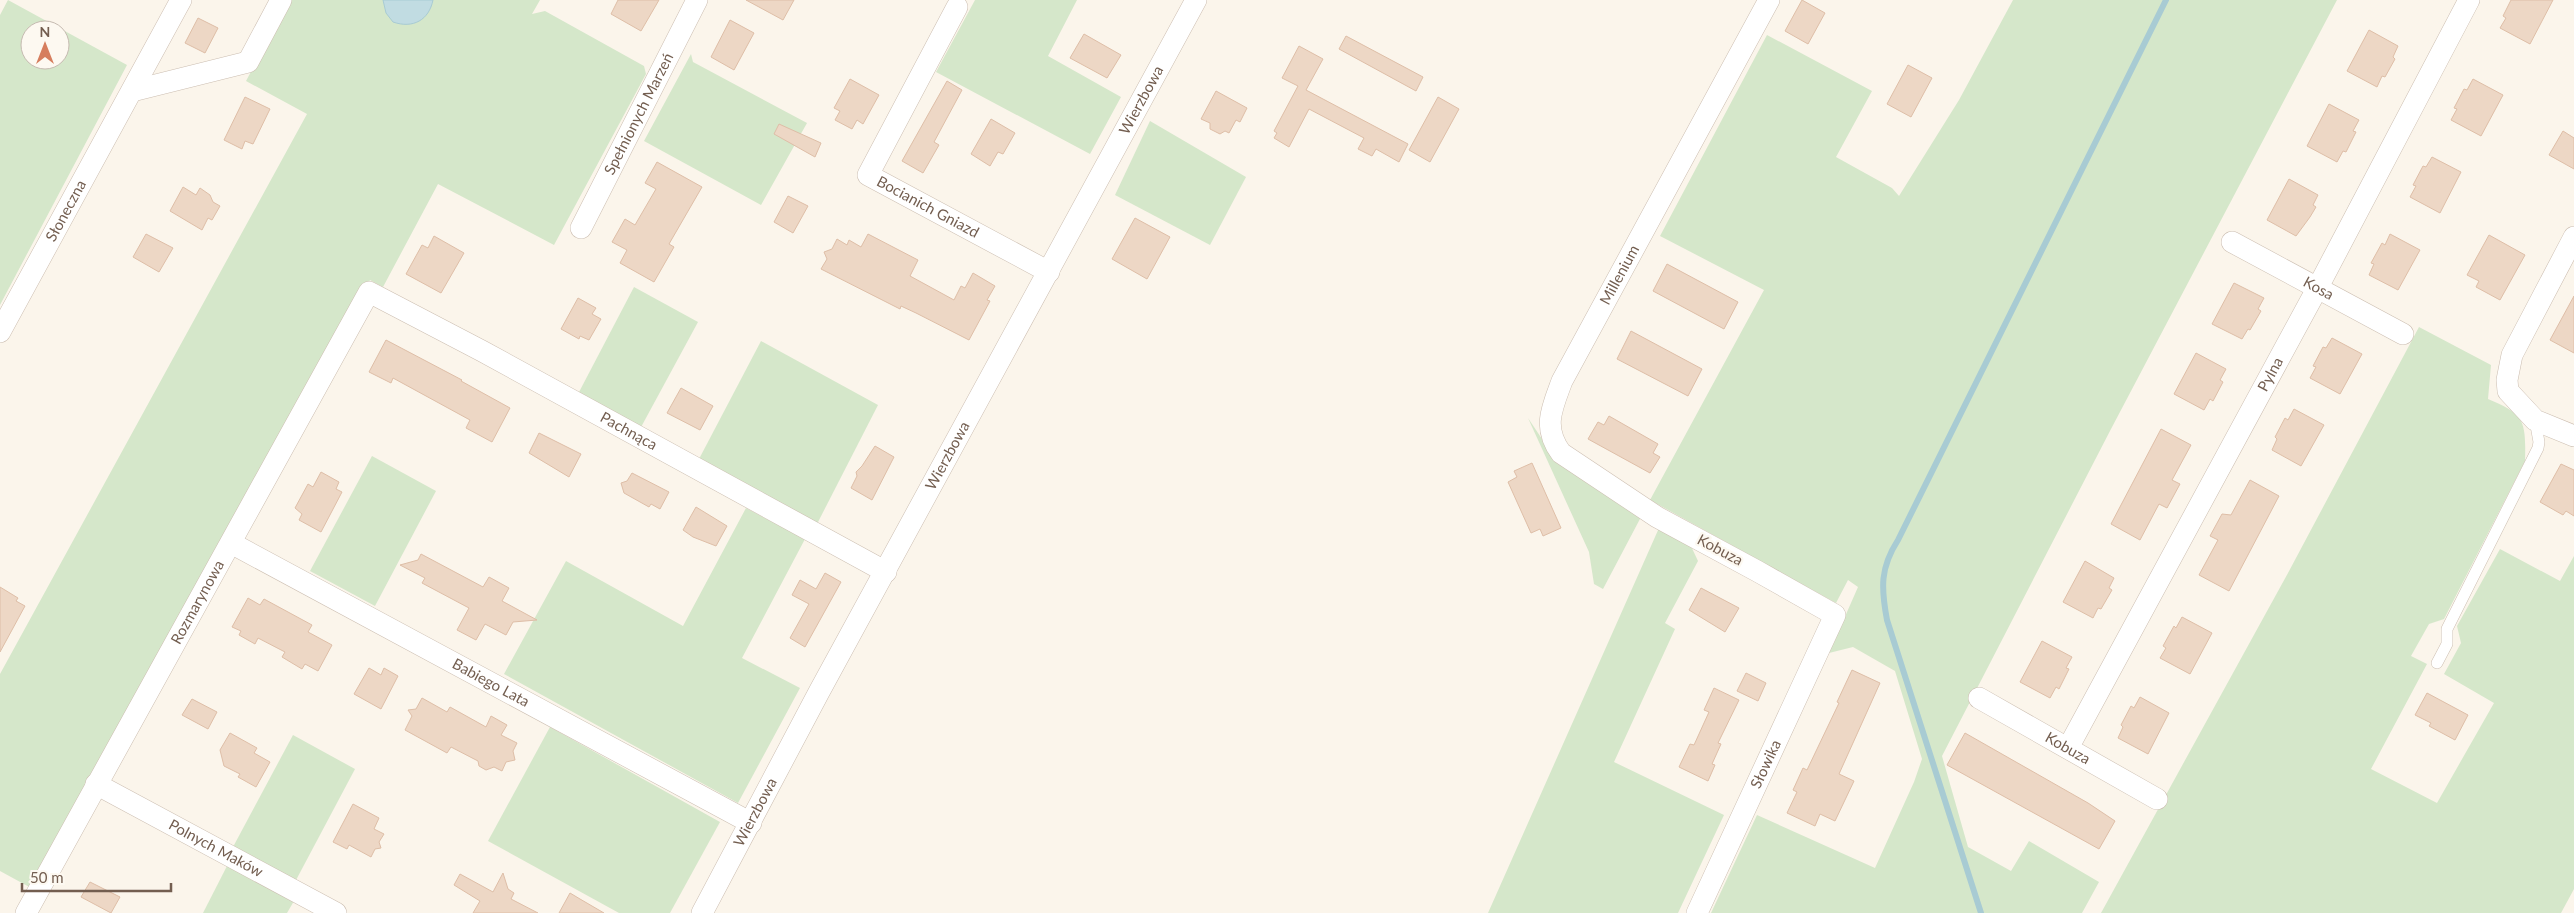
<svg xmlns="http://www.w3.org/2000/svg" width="2574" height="913" viewBox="0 0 2574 913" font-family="Lato,sans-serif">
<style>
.green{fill:#d5e7ca;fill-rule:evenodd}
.water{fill:#c1dce2;stroke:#a8cbd3}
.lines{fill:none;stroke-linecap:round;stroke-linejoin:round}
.stream{stroke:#a8cbd3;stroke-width:6}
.building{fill:#edd7c5;stroke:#debea7}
.service-casing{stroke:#ccbeb1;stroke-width:12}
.minor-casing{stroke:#ccbeb1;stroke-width:22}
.service{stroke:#fff;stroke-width:11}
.minor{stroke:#fff;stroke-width:21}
.labels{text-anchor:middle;stroke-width:4.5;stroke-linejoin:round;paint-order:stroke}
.street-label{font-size:15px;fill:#735e50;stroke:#fdf9f1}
</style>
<rect width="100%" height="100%" fill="#fbf5eb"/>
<!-- green -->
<g class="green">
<path d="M8 0 127 65 0 305V15ZM30 30H60V60H30Z"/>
<polygon points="289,0 540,0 532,14 545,11 644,66 646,74 554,245 438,184 383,287 370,280 33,889 0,871 0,674 307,114 246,81"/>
<polygon points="975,0 1077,0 1048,56 1121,97 1090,154 936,72"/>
<polygon points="2013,0 2337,0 2111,429 1942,756 1968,847 2011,871 2029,841 2099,882 2082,913 1711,913 1757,815 1875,868 1914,782 1922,759 1895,671 1853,647 1829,653 1858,587 1848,580 1836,603 1650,500 1764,290 1660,236 1767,35 1872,91 1836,157 1892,188 1899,196 1959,100"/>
<polygon points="691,54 693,62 807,123 761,205 644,141"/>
<polygon points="1150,121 1246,177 1210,245 1115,195"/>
<polygon points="634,287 698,322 640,429 578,394"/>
<path d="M2419 327 2491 365 2488 399C2525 414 2526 421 2525 461L2444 619 2429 624 2411 656 2427 664 2371 769 2437 803 2494 703 2444 674 2461 643 2457 626 2500 549 2560 581 2574 556V889L2561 913H2101L2288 573Z"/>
<polygon points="761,341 878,405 817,524 699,459"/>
<polygon points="1528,418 1558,463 1641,517 1603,589 1594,584 1589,552"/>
<polygon points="372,456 436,491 375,606 310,571"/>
<polygon points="746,508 805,539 742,658 800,688 738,803 504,674 566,561 683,626"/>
<polygon points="1659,528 1690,544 1698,561 1665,623 1675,629 1614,762 1724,815 1678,913 1488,913"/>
<polygon points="550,727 720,822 670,913 619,913 488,841"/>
<polygon points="293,735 355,769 295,882 233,847"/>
<polygon points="228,864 294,901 287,913 203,913"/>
</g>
<!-- water -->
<path class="water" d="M383 0H433C429 20 413 29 393 22L386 13Z"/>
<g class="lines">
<!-- stream -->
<path class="stream" d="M1981 913 1887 620C1881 588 1880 568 1898 540L2166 0"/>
</g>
<!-- building -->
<g class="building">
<polygon points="618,0 659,0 641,31 611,14"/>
<polygon points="746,0 794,0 783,20"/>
<polygon points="1802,0 1825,13 1808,44 1785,31"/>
<polygon points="2511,0 2553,0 2530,44 2500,28 2506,18 2503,16"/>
<polygon points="198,18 218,28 205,53 185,43"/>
<polygon points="730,20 754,33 734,70 711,57"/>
<polygon points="2369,30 2398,46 2393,57 2395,59 2385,77 2382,76 2377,87 2347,71"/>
<polygon points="1084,34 1121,55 1107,78 1070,58"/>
<polygon points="1346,36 1423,77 1416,91 1339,49"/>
<polygon points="1299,46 1323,59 1306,90 1408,144 1399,162 1376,149 1372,156 1358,149 1364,138 1309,109 1289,147 1274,138 1277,133 1274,131 1298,86 1282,78"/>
<polygon points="1908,65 1932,78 1911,117 1887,104"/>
<polygon points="850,79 879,95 863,124 857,120 852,129 835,120 840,111 834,108"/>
<polygon points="2473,79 2503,95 2481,136 2451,120 2457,109 2454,108 2464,89 2467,90"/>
<polygon points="947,81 962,90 934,142 939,145 923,173 902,161"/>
<polygon points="1216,91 1247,108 1240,122 1236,120 1229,133 1225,131 1220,134 1210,129 1210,123 1201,119"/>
<polygon points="245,97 270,109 253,144 245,141 242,149 224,140"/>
<polygon points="1438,97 1459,109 1430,162 1409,150"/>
<polygon points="2329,104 2359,120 2353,131 2356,132 2346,152 2343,151 2337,162 2307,146"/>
<polygon points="991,119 1015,133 1003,154 998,152 990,166 971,154"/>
<polygon points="779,124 821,143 815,157 774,134"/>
<polygon points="2563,131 2574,138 2574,169 2549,155"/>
<polygon points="2432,157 2461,172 2440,213 2410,197 2416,186 2413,185 2423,166 2426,167"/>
<polygon points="657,162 702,187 669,244 674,247 654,282 620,263 627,250 612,242 625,219 635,225 656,189 645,183"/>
<polygon points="2289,179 2318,195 2313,205 2316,207 2310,217 2296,236 2267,220"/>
<polygon points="183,187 196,195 200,188 210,195 213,202 220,206 212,220 208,218 202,230 170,211"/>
<polygon points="788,196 808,206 793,233 774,222"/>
<polygon points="1135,218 1170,237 1147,279 1112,259"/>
<polygon points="146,234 173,248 159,272 133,257"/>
<polygon points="868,234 918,260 910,276 954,300 961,286 965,288 973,273 995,286 987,300 990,301 969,340 916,313 901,306 900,309 821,269 827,259 824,252 832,249 837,239 847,245 849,240 861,247"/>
<polygon points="2390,234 2420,250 2398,290 2369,275 2374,264 2371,263 2382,243 2385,245"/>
<polygon points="2489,235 2525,255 2500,300 2476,287 2479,281 2467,275"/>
<polygon points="434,236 464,253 441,293 406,274 422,245 428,248"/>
<polygon points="1667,264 1738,302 1724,329 1653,291"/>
<polygon points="2234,283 2264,298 2258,309 2261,311 2250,330 2248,329 2242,339 2212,324"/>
<polygon points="2574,296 2574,353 2550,340"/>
<polygon points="578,298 596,308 592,314 601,319 589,340 580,336 579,339 561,329"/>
<polygon points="1631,331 1702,369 1688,396 1617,359"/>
<polygon points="2332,338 2362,354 2340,394 2310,378 2316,367 2313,366 2323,347 2326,348"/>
<polygon points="386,340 462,380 461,381 510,408 492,442 466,428 470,420 393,378 391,383 369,372"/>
<polygon points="2196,353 2226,369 2220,380 2223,382 2213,401 2210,399 2204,410 2174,394"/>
<polygon points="681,388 713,406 700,430 667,413"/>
<polygon points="2294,409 2324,425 2301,466 2272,450 2277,439 2275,437 2285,418 2288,420"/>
<polygon points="1609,416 1658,444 1653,453 1660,457 1650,473 1588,439 1598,422 1604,425"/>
<polygon points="2161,429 2191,445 2172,480 2180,484 2167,508 2159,504 2140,540 2111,524"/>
<polygon points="539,433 581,454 569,477 529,453"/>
<polygon points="875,446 894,457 872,500 851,488 857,476 856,472 862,466"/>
<polygon points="1532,463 1561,528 1543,536 1540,529 1531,533 1508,482 1517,477 1514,471"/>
<polygon points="2561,464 2574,470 2574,516 2566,511 2563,515 2540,502"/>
<polygon points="321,472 339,482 336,489 342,492 321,532 299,520 302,514 295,508 308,484 313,487"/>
<polygon points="632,473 669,492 660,509 651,504 649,507 624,493 621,483 627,481"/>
<polygon points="2250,480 2279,496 2229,591 2199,575 2218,540 2210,536 2222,514 2231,515"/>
<polygon points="696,507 727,526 716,546 693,537 683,530"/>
<polygon points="421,554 483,587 489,577 509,588 502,601 537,620 513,622 506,635 485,624 476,640 457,630 469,608 422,583 425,578 400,565 418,560"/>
<polygon points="2085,561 2114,578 2109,588 2112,590 2101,609 2098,608 2093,618 2063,602"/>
<polygon points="825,573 841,582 805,647 790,638 809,604 792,595 800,580 816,589"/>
<polygon points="0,587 18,598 16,601 25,606 0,652"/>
<polygon points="1701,588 1739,608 1725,632 1689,610"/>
<polygon points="248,598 260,605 264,599 312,625 308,632 332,645 318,671 305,664 302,669 282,657 285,652 258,638 255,644 239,635 241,631 232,627"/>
<polygon points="2182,617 2212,633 2190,674 2160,658 2166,648 2163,646 2174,626 2176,628"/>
<polygon points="2042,641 2072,657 2066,668 2069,669 2059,689 2056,687 2050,698 2020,682"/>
<polygon points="369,668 381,675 384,668 398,676 381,709 354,694"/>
<polygon points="1852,670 1880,683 1839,774 1854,781 1835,821 1820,814 1815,826 1787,813 1797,792 1793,790 1803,768 1807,770 1839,703 1837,702"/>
<polygon points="1746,673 1766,683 1758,701 1737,691"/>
<polygon points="1714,688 1739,700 1718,743 1721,744 1712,764 1715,765 1708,781 1679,767 1690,744 1694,745 1709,712 1704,710"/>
<polygon points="2427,693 2468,715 2455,740 2429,726 2431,723 2415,715"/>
<polygon points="2140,697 2169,713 2148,754 2118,738 2123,727 2121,725 2131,706 2134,708"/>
<polygon points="422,698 447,712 450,707 486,727 491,716 507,725 501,735 517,743 513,751 515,760 506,762 502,771 494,767 486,770 479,766 478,761 451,747 447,753 405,730 412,716 408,710 416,709"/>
<polygon points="192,699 217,712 208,729 182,715"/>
<polygon points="230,733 257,748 254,753 270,762 256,787 238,777 240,774 224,766 220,750"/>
<polygon points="1965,733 2088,803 2115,821 2099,849 1947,765"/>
<polygon points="353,804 379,818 374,829 384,834 379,842 381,848 375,849 371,857 349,845 347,849 333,842"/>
<polygon points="503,873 508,889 514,893 511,899 538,913 473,913 480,901 454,885 460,874 493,892"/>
<polygon points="90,882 120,897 111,913 81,897"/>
<polygon points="570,893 580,899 604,913 559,913"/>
</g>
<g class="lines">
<defs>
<polyline id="service" points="2437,663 2447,644 2447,629 2538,448 2539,442 2535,420"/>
<g id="minor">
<path id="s1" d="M957 7 868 175 1049 272"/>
<polyline points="132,91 248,62 281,0"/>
<path id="s2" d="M581 228 697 0"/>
<polyline points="2574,237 2512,355 2507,380 2508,391 2535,420 2574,436"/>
<path id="s3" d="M2232 242 2403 334"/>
<path id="s4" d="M0 332 181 0"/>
<path id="s5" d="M231 543 751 823"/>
<path id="s6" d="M1979 698 2157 799"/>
<path id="s7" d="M2068 748 2318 287 2469 0"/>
<path id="s8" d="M96 784 336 913"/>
<path id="s9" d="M26 913 369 292 482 351 886 572"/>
<path id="s10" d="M702 913 819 692 1196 0"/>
<path id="s11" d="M1697 913 1835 615 1757 571 1657 517 1561 453C1542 427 1552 408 1562 381L1769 0"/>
</g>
</defs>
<!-- service casing -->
<use href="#service" class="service-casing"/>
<!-- minor casing -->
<use href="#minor" class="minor-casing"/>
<!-- service -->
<use href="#service" class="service"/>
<!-- minor -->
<use href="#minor" class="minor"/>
</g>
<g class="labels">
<!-- street labels -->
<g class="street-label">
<text dy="5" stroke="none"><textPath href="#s10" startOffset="924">Wierzbowa</textPath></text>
<text dy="5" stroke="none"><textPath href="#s2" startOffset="128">Spełnionych Marzeń</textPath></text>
<text dy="5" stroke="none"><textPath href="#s1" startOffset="258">Bocianich Gniazd</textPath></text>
<text dy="5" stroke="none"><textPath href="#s4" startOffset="138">Słoneczna</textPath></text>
<text dy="5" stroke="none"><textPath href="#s11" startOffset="844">Millenium</textPath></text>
<text dy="5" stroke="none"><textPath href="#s3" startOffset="98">Kosa</textPath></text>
<text dy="5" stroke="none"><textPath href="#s7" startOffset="425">Pylna</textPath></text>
<text dy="5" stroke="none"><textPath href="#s9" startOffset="1004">Pachnąca</textPath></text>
<text dy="5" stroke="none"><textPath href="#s10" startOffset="519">Wierzbowa</textPath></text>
<text transform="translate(1720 550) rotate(28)" y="5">Kobuza</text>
<text dy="5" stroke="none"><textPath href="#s9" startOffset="355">Rozmarynowa</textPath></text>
<text dy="5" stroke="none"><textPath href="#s5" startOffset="295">Babiego Lata</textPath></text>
<text dy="5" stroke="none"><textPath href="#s6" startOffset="102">Kobuza</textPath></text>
<text dy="5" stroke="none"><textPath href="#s11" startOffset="164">Słowika</textPath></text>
<text dy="5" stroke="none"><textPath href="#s10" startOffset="114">Wierzbowa</textPath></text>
<text dy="5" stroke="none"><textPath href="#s8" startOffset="136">Polnych Maków</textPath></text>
</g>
</g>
<!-- north arrow -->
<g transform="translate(45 45)"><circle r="24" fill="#fdf9f1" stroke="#c6bbb1"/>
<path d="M0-4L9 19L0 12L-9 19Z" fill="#d67e5e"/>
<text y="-8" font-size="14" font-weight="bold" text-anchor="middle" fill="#735e50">N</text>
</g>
<!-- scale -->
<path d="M22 883v8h149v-8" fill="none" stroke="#735e50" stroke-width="2.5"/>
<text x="30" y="883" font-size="15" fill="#735e50" stroke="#fdf9f1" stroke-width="4" paint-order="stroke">50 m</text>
</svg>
